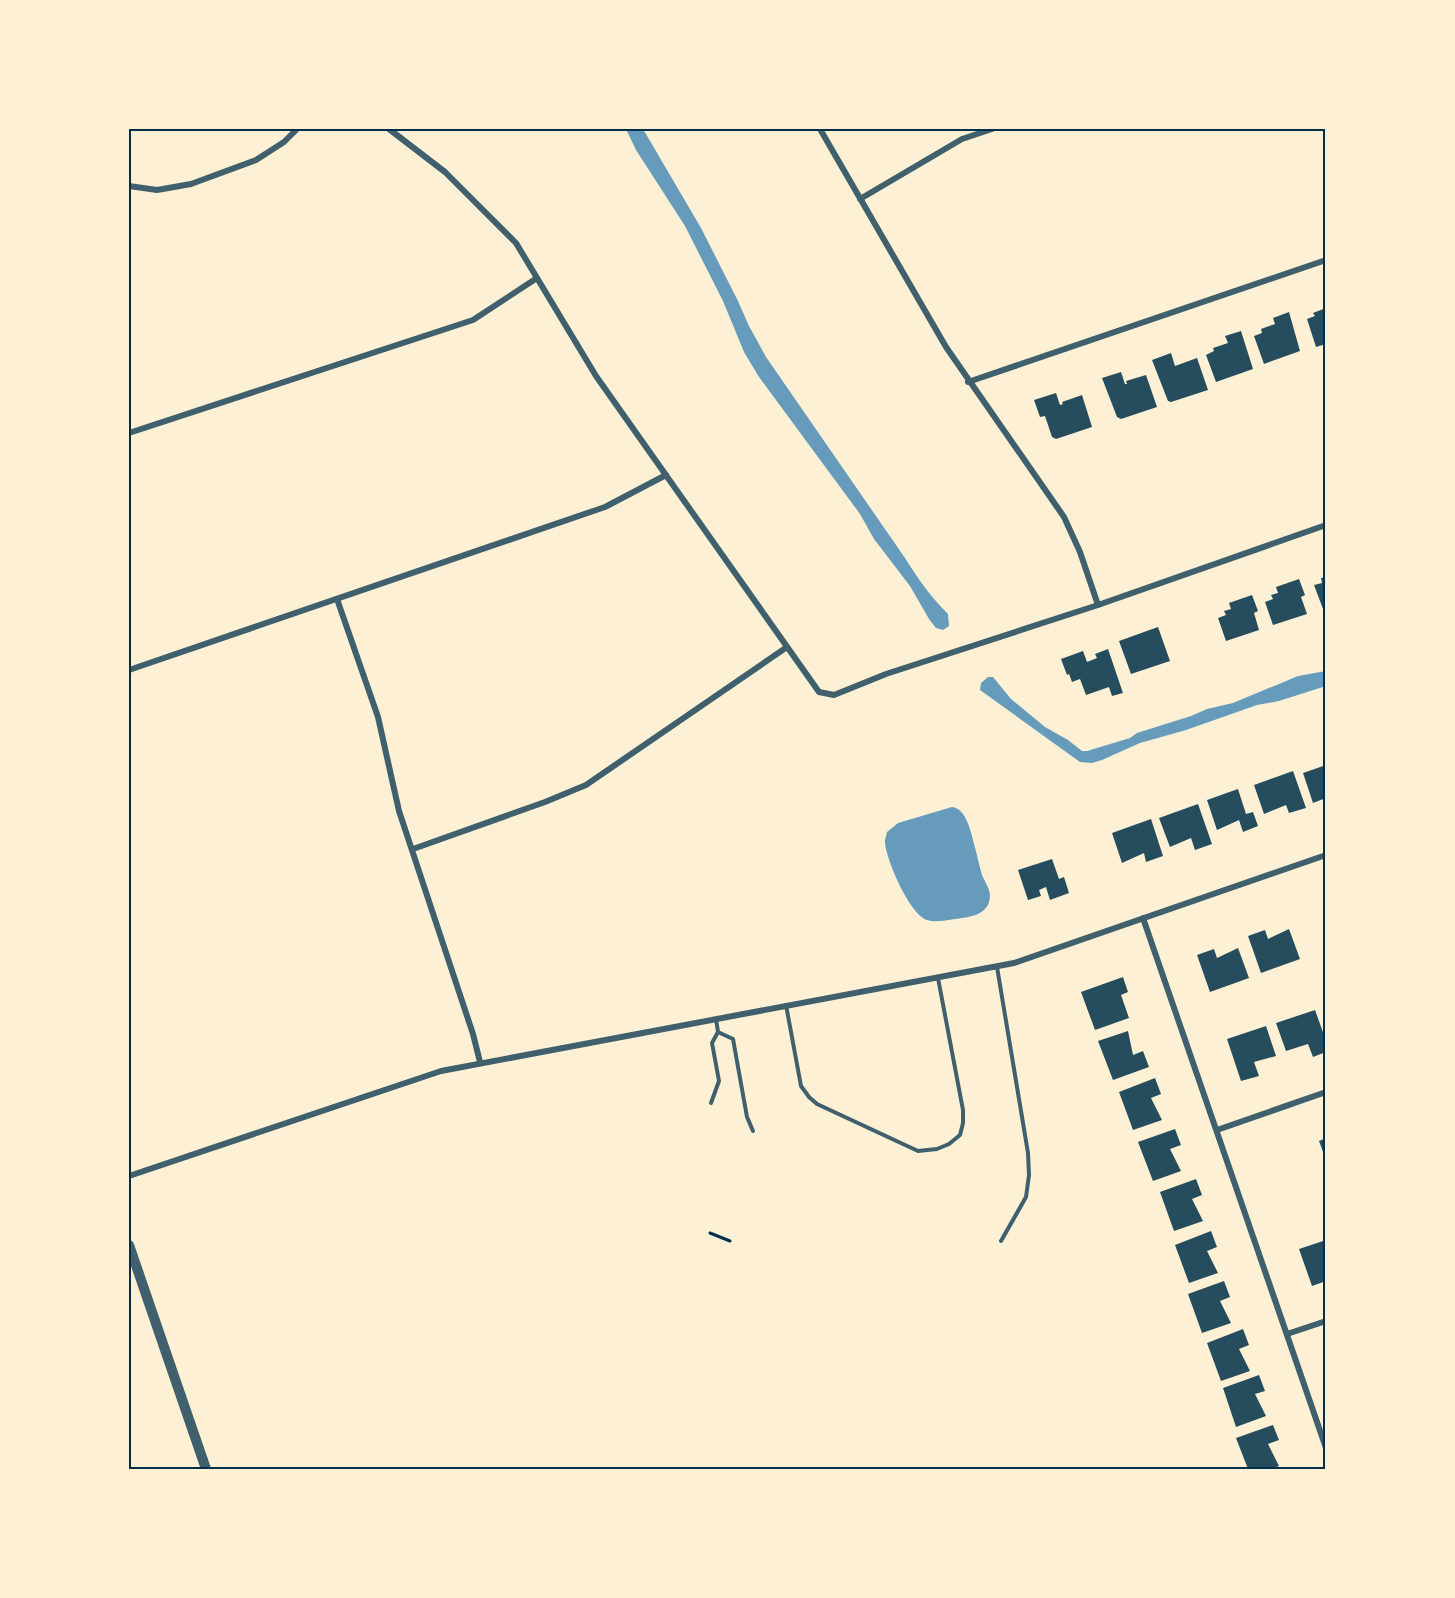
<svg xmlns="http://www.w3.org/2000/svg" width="1455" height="1598" viewBox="0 0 1455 1598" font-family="'Nunito Sans',sans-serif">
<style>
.water{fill:#669bbc}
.building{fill:#264d5e}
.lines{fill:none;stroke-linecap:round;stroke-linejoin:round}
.path{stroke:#003049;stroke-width:3}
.service{stroke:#3f606c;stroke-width:4}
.minor{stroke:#3f606c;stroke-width:6}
.tertiary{stroke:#3f606c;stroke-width:10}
.neatline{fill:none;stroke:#003049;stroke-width:2}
</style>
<rect width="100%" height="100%" fill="#fdf0d5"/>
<!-- water -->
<g class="water">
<path d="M626 129H643L701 228 738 301 749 326 766 357 905 558C919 580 930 596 948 614L949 626 943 630 936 628 929 619 910 586 874 539 860 514 759 377 744 352 723 301 685 226 636 150Z"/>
<polygon points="1326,671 1326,686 1279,701 1257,705 1186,730 1140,743 1102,760 1092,763 1080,762 980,690 981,683 988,677 993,677 1011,699 1045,727 1068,740 1082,751 1087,751 1130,738 1137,733 1191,716 1207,709 1233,703 1298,676"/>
<path d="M952 807C966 808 971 832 974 844 977 854 979 865 982 875 985 882 990 889 990 896 989 916 969 917 955 919 946 920 935 923 927 920 910 915 885 858 885 841 885 840 887 832 887 832L898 823Z"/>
</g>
<!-- building -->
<g class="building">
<polygon points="1326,308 1326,344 1316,347 1307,319 1315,316 1313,313"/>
<polygon points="1289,312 1300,351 1264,364 1254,336 1262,333 1261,329 1275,324 1273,318"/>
<polygon points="1241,331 1253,369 1216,382 1206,355 1214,351 1213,348 1228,343 1225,336"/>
<polygon points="1171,353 1175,366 1197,358 1208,390 1171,402 1168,401 1152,360"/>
<polygon points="1121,372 1125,384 1127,384 1126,381 1146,375 1157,407 1121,419 1117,417 1102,378"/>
<polygon points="1056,393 1060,405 1063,404 1062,402 1082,395 1092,427 1056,439 1052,437 1045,416 1040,417 1034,400"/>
<polygon points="1326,577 1326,608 1323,609 1314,585 1322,583 1321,578"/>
<polygon points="1299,579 1305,595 1301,597 1307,614 1273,625 1265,602 1273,599 1271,595 1278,593 1276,587"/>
<polygon points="1252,595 1258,611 1254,613 1259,630 1226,641 1218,618 1226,615 1224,611 1231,609 1229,603"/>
<polygon points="1158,627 1170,661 1131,674 1119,641"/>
<polygon points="1108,649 1123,693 1112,696 1109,687 1086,695 1080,679 1072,682 1069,674 1067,675 1061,659 1083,651 1087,662 1097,658 1095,654"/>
<polygon points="1326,765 1326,798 1313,803 1303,773"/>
<polygon points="1293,771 1306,808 1289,813 1286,805 1264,814 1254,785"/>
<polygon points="1238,789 1246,814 1253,812 1258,826 1243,832 1239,820 1217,830 1207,800"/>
<polygon points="1198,804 1212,844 1195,850 1191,838 1170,847 1159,818"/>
<polygon points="1151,819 1163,856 1146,862 1144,853 1122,863 1112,833"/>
<polygon points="1052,859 1059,879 1064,877 1069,893 1050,900 1046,887 1039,890 1041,896 1028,900 1018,870"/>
<polygon points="1289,929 1300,959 1261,973 1248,936 1265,930 1268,939"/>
<polygon points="1238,948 1249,978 1210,992 1197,955 1214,949 1217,958"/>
<polygon points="1123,977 1128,992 1121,995 1129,1018 1095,1030 1081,992"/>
<polygon points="1315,1010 1324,1035 1326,1034 1326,1052 1313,1057 1308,1044 1286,1051 1276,1023"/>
<polygon points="1266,1026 1276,1056 1254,1062 1259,1076 1241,1081 1227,1039"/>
<polygon points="1128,1031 1133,1055 1143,1051 1149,1067 1113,1080 1098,1041"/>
<polygon points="1155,1078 1161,1094 1151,1098 1162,1120 1133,1130 1119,1092"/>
<polygon points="1175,1129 1181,1145 1170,1149 1181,1171 1153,1181 1138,1142"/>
<polygon points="1326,1138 1326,1160 1319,1141"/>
<polygon points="1196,1179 1202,1195 1192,1199 1203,1221 1174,1231 1160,1192"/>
<polygon points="1211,1231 1217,1247 1207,1251 1218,1273 1189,1283 1175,1245"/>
<polygon points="1326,1240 1326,1281 1312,1286 1299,1249"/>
<polygon points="1224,1281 1230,1297 1220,1301 1231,1323 1202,1333 1188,1294"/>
<polygon points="1243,1329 1249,1345 1239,1349 1250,1371 1221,1381 1207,1343"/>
<polygon points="1259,1375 1265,1391 1255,1394 1266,1416 1236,1427 1223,1388"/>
<polygon points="1273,1425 1279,1440 1268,1444 1279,1466 1271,1469 1248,1469 1236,1438"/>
</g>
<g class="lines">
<!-- path -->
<polyline class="path" points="710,1233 730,1241"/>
<!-- service -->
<g class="service">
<polyline points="997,967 1028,1153 1029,1175 1026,1197 1001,1241"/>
<polyline points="786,1005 801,1086 809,1097 817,1104 918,1151 937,1149 949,1144 960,1135 963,1123 963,1110 938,978"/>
<polyline points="718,1032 733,1039 747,1117 753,1131"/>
<polyline points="711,1103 719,1081 712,1043 718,1032 716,1019"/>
</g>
<!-- minor -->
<g class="minor">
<polyline points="389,129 445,172 516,243 596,376 819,692 834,695 886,674 1098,605 1326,525"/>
<polyline points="820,129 946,347 1064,517 1080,552 1098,605"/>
<polyline points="129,186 157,190 191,184 256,160 284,142 297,129"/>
<polyline points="860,199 962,139 992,129"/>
<polyline points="968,382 1326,260"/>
<polyline points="129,433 473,320 537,278"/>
<polyline points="337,599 378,717 399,811 473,1034 480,1062"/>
<polyline points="129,670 605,507 666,475"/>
<polyline points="413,849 545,802 586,785 787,647"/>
<polyline points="1143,918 1326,1448"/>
<polyline points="1217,1130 1326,1092"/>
<polyline points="129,1176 441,1071 1014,963 1326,855"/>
<polyline points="1287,1334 1326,1321"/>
</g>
<!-- tertiary -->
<polyline class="tertiary" points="129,1245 206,1469"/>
</g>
<!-- border -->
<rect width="1455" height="1598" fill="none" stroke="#fdf0d5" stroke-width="261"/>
<rect x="130" y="130" width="1194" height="1338" class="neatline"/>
</svg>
